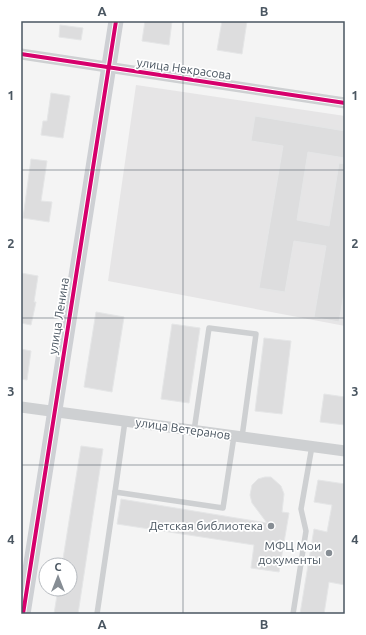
<svg xmlns="http://www.w3.org/2000/svg" width="366" height="635" viewBox="0 0 366 635" font-family="Ubuntu,sans-serif">
<style>
.education{fill:#e6e5e6}
.building{fill:#ddddde;stroke:#e5e6e7}
.lines{fill:none;stroke-linecap:round;stroke-linejoin:round}
.lane{stroke:#ced0d2;stroke-width:5.5}
.street{stroke:#ced0d2;stroke-width:11}
.secondary{stroke:#ced0d4;stroke-width:15}
.cycleway-casing{stroke:#fff;stroke-width:6}
.cycleway{stroke:#d6006c;stroke-width:4}
.grid{fill:none;stroke:#4a5661;stroke-width:1;stroke-opacity:0.55}
.poi-dot{fill:#868d94;stroke:#fff;stroke-width:1.5}
.labels{text-anchor:middle;stroke-width:3.5;stroke-linejoin:round;paint-order:stroke}
.street-label{font-size:12px;fill:#4a5661;stroke:#fff}
.poi-label{font-size:12px;fill:#4a5661;stroke:#fff;text-anchor:end}
.neatline{fill:none;stroke:#4a5661;stroke-width:1.5}
.grid-label{font-size:13px;text-anchor:middle;font-weight:bold;fill:#4a5661}
</style>
<rect width="100%" height="100%" fill="#f4f4f4"/>
<!-- education -->
<polygon class="education" points="136,85 345,116 345,326 108,281"/>
<!-- building -->
<g class="building">
<polygon points="145,21 172,21 169,45 142,41"/>
<polygon points="222,21 247,21 242,54 217,50"/>
<polygon points="60,25 83,28 81,40 59,37"/>
<polygon points="51,93 70,96 63,138 41,135 43,121 47,121"/>
<polygon points="255,116 345,131 345,158 308,152 297,220 329,226 339,163 345,164 345,287 339,322 314,317 326,246 294,241 285,292 259,288 283,146 251,141"/>
<polygon points="31,159 47,161 41,201 52,202 49,222 23,218"/>
<polygon points="21,273 38,276 34,302 36,302 31,325 21,323"/>
<polygon points="96,312 124,317 112,392 84,387"/>
<polygon points="172,324 200,328 189,403 161,399"/>
<polygon points="264,338 291,341 282,414 255,411"/>
<polygon points="21,349 31,351 27,380 21,379"/>
<polygon points="324,394 345,397 345,425 320,422"/>
<polygon points="81,446 103,449 78,614 54,614 58,589 70,589 70,565 62,565"/>
<polygon points="265,477 271,477 281,486 284,494 282,512 289,513 279,572 251,568 254,545 117,524 121,499 267,523 252,503 250,495 252,485 258,479"/>
<polygon points="318,480 345,484 345,585 329,582 324,614 300,614 314,529 327,532 332,505 314,502"/>
</g>
<g class="lines">
<!-- lane -->
<g class="lane">
<polyline points="125,421 115,492 223,508 234,436"/>
<polyline points="194,431 209,328 256,334 242,437"/>
<polyline points="97,614 115,492"/>
<polyline points="293,614 306,531 301,509 312,446"/>
</g>
<!-- street -->
<g class="street">
<polyline points="21,54 345,103"/>
<polyline points="21,407 345,451"/>
</g>
<!-- secondary -->
<polyline class="secondary" points="23,614 116,21"/>
<defs>
<g id="cycleway">
<polyline points="21,54 345,103"/>
<polyline points="23,614 116,21"/>
</g>
</defs>
<!-- cycleway casing -->
<use href="#cycleway" class="cycleway-casing"/>
<!-- cycleway -->
<use href="#cycleway" class="cycleway"/>
</g>
<!-- grid -->
<path class="grid" d="M183 21V614M21 170H345M21 318H345M21 465H345"/>
<!-- markers -->
<g class="poi-dot">
<circle cx="271" cy="526" r="4"/>
<circle cx="329" cy="553" r="4"/>
</g>
<g class="labels">
<!-- street labels -->
<g class="street-label">
<text transform="translate(184 69) rotate(8)" y="4">улица Некрасова</text>
<text transform="translate(59 316) rotate(-81)" y="4">улица Ленина</text>
<text transform="translate(183 429) rotate(8)" y="4">улица Ветеранов</text>
</g>
<!-- poi labels -->
<g class="poi-label">
<text x="263" y="530">Детская библиотека</text>
<text x="321" y="550">МФЦ Мои<tspan x="321" dy="14">документы</tspan></text>
</g>
</g>
<!-- border -->
<rect width="366" height="635" fill="none" stroke="#ffffff" stroke-width="44"/>
<!-- north arrow -->
<g transform="translate(58 577)"><circle r="19" fill="#ffffff" stroke="#b7bbc0"/>
<path d="M0-3L7 15L0 10L-7 15Z" fill="#868d94"/>
<text y="-6" font-size="11" font-weight="bold" text-anchor="middle" fill="#4a5661">С</text>
</g>
<rect x="22" y="22" width="322" height="591" class="neatline"/>
<g class="grid-label">
<text x="102" y="16">A</text>
<text x="264" y="16">B</text>
<text x="11" y="100">1</text>
<text x="355" y="100">1</text>
<text x="11" y="248">2</text>
<text x="355" y="248">2</text>
<text x="11" y="396">3</text>
<text x="355" y="396">3</text>
<text x="11" y="544">4</text>
<text x="355" y="544">4</text>
<text x="102" y="629">A</text>
<text x="264" y="629">B</text>
</g>
</svg>
